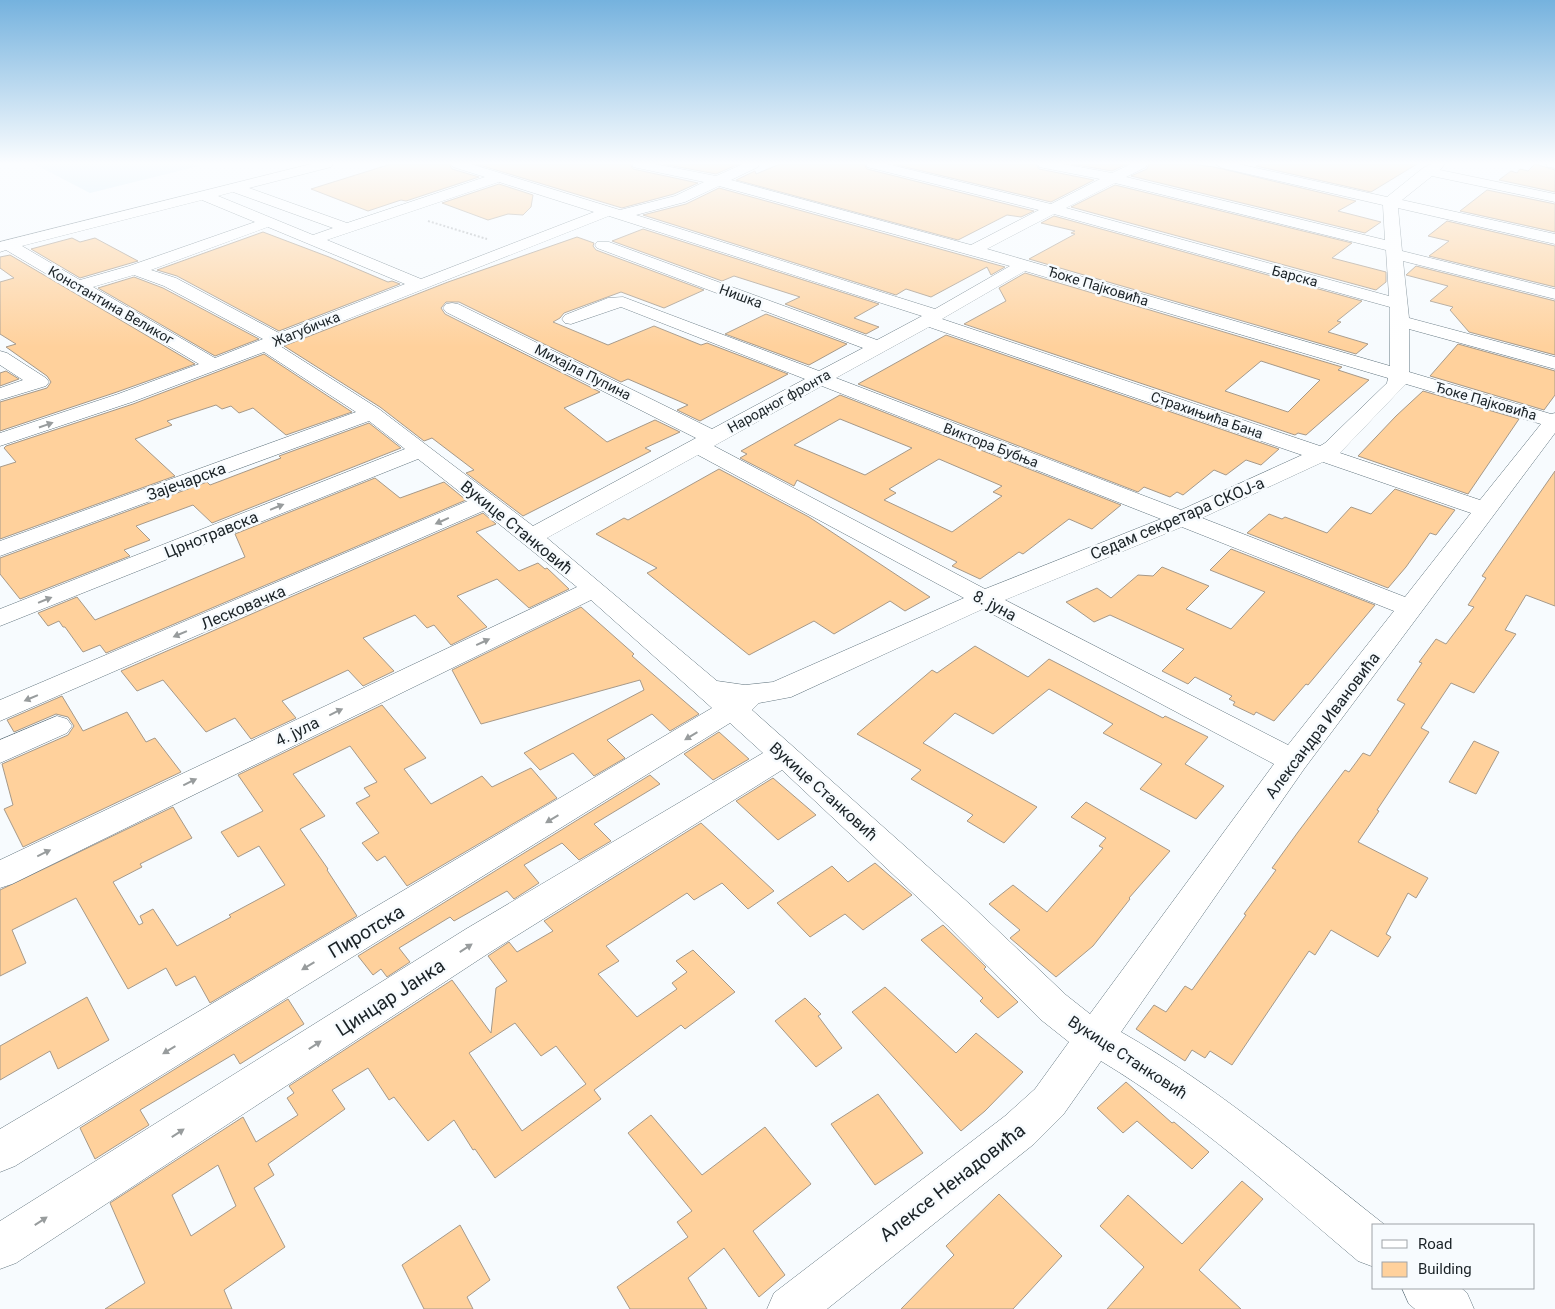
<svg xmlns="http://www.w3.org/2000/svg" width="1555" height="1309" viewBox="0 0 1555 1309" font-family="Roboto,sans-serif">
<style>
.green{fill:#d4ecf8}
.building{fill:#ffd19c;stroke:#a69989;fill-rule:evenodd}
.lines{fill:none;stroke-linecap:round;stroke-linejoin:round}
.minor-casing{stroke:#61747e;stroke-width:1}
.path{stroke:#acb1b5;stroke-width:2;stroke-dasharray:2 2;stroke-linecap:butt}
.minor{fill:#fff;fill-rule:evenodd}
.oneway{fill:#989c9d}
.labels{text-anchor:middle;stroke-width:5;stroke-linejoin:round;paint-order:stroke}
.far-street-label{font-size:14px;fill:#1a2226;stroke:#f7fbfe}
.street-label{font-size:16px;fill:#1a2226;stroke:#f7fbfe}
.near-street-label{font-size:19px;fill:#1a2226;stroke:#f7fbfe}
</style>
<rect width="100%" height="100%" fill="#f7fbfe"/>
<!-- green -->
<polygon class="green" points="34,164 193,164 199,166 90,193"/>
<!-- building -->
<g class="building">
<polygon points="391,164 449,164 452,169 479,177 406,201 401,200 368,211 311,189"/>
<polygon points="476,164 630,164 633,169 698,183 674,194 622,208"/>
<polygon points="663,164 739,164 716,174"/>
<polygon points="780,164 864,164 867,169 1034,211 1021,217 1007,215 958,240 736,180 755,171 756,174"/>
<polygon points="893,164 1036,164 1039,169 1094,180 1051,202"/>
<polygon points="1071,164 1127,164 1112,171"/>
<polygon points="1149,164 1191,164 1214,167 1356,201 1338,211 1381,222 1365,233 1131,176 1147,169"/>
<polygon points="1260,164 1417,164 1371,192 1256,166"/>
<polygon points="1535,164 1555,170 1555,192 1499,180 1511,171 1517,173 1520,169 1528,171"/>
<polygon points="499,184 533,195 531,207 523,215 508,214 488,220 442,203"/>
<polygon points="1115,185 1352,243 1332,258 1386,272 1386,282 1376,290 1071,207"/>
<polygon points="719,188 1005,267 991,275 987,267 931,297 906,289 896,295 643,215 686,204"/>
<polygon points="1487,190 1555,204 1555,232 1460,211"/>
<polygon points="1054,216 1362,301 1337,321 1341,322 1328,332 1368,344 1356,354 1029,259 1075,234 1071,233 1075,231 1041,223"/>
<polygon points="1447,221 1555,246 1555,287 1429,256 1449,241 1428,236"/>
<polygon points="643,229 879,304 854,318 879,327 866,334 785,304 800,297 734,276 722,281 612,241"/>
<polygon points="263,232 329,257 388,282 392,281 400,284 279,331 177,276 157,270"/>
<polygon points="577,237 594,243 593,246 596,250 704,290 664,308 621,292 564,313 560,318 553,322 608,345 654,326 701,345 707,343 788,374 700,421 677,410 688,405 628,379 621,382 459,302 446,302 441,308 445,314 600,392 564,408 607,442 655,420 680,432 645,448 651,451 523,516 466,473 474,470 432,438 424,441 380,407 284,346 448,282"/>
<polygon points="72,238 80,242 95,238 138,261 80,278 31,249"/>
<polygon points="10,255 195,364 117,392 0,431 0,402 47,388 51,382 47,376 6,347 16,344 0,334 0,282 14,278 0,268 0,257"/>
<polygon points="1416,266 1555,301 1555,355 1469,332 1450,310 1453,307 1430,301 1448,286 1406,275"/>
<path d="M1025 273 1342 367 1338 370 1369 380 1306 435 1298 433 1295 435 964 324 1006 301 999 288ZM1261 361 1320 380 1288 412 1225 391Z"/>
<polygon points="134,277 163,288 259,339 215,356 98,288"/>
<polygon points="766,314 847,344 809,365 725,334"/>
<polygon points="946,335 1279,449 1261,465 1246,460 1226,475 1214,470 1183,495 1177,492 1170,497 1144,487 1138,492 858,384"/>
<polygon points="1458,344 1555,371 1555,395 1544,410 1430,376"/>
<polygon points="264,354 352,412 286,435 253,408 239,413 231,406 222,409 216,405 167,421 172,425 135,439 175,476 0,539 0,467 16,462 4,448 6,446 133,404"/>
<polygon points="6,371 19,379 0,386 0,373"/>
<polygon points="1423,391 1519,419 1468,494 1358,456 1396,416"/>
<path d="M840 395 1121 505 1092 529 1069 519 1023 554 1019 552 980 579 952 566 957 562 797 480 794 486 740 458 747 454 741 451ZM840 419 912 448 865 475 794 445ZM939 459 1002 486 993 492 1002 496 952 532 884 500 896 493 889 489Z"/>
<polygon points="369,423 401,448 212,523 193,505 136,526 150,540 124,550 130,556 20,599 0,574 0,558 207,482 210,485 281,458 279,456"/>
<polygon points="719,469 809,517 930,597 905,611 890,601 834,634 814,621 749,655 647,573 657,568 596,534 624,518 628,520"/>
<polygon points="1555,471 1555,606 1526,595 1505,630 1516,634 1474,693 1451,683 1421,728 1429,732 1377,810 1379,811 1358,842 1428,878 1416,898 1408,893 1386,934 1391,937 1378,957 1331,930 1315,955 1309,951 1232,1065 1210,1051 1205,1058 1192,1050 1185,1061 1136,1029 1154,1005 1166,1012 1185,986 1192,990 1246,915 1244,914 1276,870 1272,868 1298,832 1345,770 1349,772 1363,753 1370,756 1405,704 1397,700 1422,663 1419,662 1436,639 1446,644 1474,607 1468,605 1486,578 1482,576"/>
<polygon points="375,478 400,498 444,482 466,500 106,653 100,645 83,652 65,627 63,627 59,621 48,626 38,613 77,597 95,620 245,557 235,534"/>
<polygon points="1395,489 1455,510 1436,535 1430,533 1406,567 1388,588 1247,533 1269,514 1282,519 1285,517 1327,533 1351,507 1371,514"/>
<polygon points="483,513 496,524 476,532 519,571 538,563 545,569 547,568 569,589 529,608 497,579 457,596 487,627 451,645 434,625 427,628 415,615 363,638 394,671 363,686 348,670 282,701 296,718 251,739 235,718 206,732 163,680 137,691 121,671"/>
<polygon points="1231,549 1375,605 1308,685 1306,684 1274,721 1256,712 1254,715 1233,705 1235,702 1229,699 1232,696 1195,677 1188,684 1162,671 1184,649 1110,615 1094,622 1066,602 1097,588 1111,598 1138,575 1153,576 1162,567 1209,586 1186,609 1231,629 1265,592 1210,570"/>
<polygon points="581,607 634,654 632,656 699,714 670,731 652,714 607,740 625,758 594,776 573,753 540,770 524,753 644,690 640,680 481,724 452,670"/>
<polygon points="975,646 1028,677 1049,659 1163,718 1165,716 1208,737 1185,764 1224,786 1196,819 1140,789 1162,764 1103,733 1113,724 1049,689 993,734 955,713 923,743 1037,807 1004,843 967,821 973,815 911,779 921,770 857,734 932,670 937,673"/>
<polygon points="62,696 83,731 127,712 146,742 155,738 181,772 23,847 4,809 13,805 2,764 68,735 74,726 68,717 56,714 14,732 7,720"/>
<polygon points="382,705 426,758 404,769 431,804 482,776 492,787 531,768 557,798 407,886 385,856 377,861 362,843 379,833 356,803 370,796 364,788 377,782 350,746 293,774 325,816 300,829 328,869 327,870 357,916 210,1003 195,976 176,986 166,968 128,989 76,898 12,930 26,963 0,976 0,890 173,807 192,838 140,864 142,867 113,882 139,925 143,923 140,916 153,909 177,946 231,917 229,915 285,885 259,846 238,857 221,832 263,811 238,775"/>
<polygon points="719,732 749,759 713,780 684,754"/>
<polygon points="1474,741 1499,752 1476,794 1449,782"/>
<polygon points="650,775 660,784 594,824 611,841 579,860 562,843 524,865 539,883 514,899 507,891 454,921 450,917 399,948 410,962 387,977 381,969 373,975 358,956"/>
<polygon points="773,778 816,815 778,840 736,801"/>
<polygon points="1086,802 1170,851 1129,898 1130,899 1093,946 1056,977 1010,938 1020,930 989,904 1013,885 1047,912 1103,848 1099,846 1106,838 1071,817"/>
<path d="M701 823 774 891 748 909 722 883 694 900 687 893 606 946 619 961 598 974 637 1017 677 989 672 983 687 972 676 961 693 950 735 992 685 1029 681 1025 594 1090 601 1099 495 1178 475 1149 473 1150 454 1120 428 1141 394 1097 389 1100 368 1068 332 1090 345 1109 268 1164 274 1175 254 1188 285 1247 224 1290 232 1309H105L145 1283 110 1203 243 1117 256 1142 298 1115 287 1098 294 1093 289 1086 452 980 491 1033 496 988 507 981 488 956 509 942 517 952 553 931 544 921ZM515 1023 541 1056 556 1046 586 1084 522 1131 469 1053ZM218 1165 236 1206 191 1236 172 1195Z"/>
<polygon points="875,863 912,895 863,930 845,914 810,937 777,903 832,866 848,882"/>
<polygon points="943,925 986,967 984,969 1018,1002 998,1018 980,1001 983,998 921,940"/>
<polygon points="885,987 956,1053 976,1033 1023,1072 985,1111 961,1131 852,1012"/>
<polygon points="87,997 109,1040 58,1069 50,1051 0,1080 0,1046"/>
<polygon points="805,998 821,1014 818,1016 842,1048 816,1067 775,1021"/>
<polygon points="288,999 304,1024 240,1064 234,1054 140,1110 149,1125 95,1159 80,1128"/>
<polygon points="1126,1082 1172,1123 1174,1122 1209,1152 1192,1169 1137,1121 1123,1133 1097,1108"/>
<polygon points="878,1094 923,1153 875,1185 831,1124"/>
<polygon points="651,1115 702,1175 765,1127 811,1184 753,1231 785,1275 759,1297 724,1248 688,1278 707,1309 630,1309 617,1287 688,1237 677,1222 692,1211 628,1133"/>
<polygon points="1242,1181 1263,1199 1199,1270 1241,1309 1107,1309 1144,1267 1100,1226 1128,1195 1182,1244"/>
<polygon points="999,1194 1062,1256 1013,1309 901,1309 954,1255 946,1246"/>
<polygon points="460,1225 490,1280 467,1297 473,1309 424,1309 402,1265"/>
</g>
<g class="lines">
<defs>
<g id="minor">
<path d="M311 164H333L331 167 249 188 347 223 485 177 453 167 451 164H471L620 210 675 196 704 182 633 167 632 164H655L716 176 743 164H759L758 167 731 180 971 245 1039 210 867 167 866 164H887L1051 204 1100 179 1039 167 1038 164H1063L1112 173 1131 164H1147L1146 167 1126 177 1385 240 1383 205 1222 168 1215 164H1238L1387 197 1423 168 1431 164H1445L1440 170 1555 194V202L1432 176 1402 200 1555 234V244L1398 208 1402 251 1555 289V299L1403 261 1409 318 1555 357V369L1409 329V372L1551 414 1555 413V433L1304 769 1121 1032C1216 1086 1299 1157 1385 1225H1374V1267L1358 1261C1275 1191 1194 1117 1101 1061L1063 1115 1034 1144 827 1309H767L774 1293 1005 1116 1035 1089 1069 1042 1040 1019 948 926 782 770 492 951 16 1263 0 1269V1221L466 929 763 753 730 723 15 1166 0 1172V1129L712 708 591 600 12 884 0 888V860L577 587 483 511 0 721V700L470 500 418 459 0 626V609L405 449 369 421 0 556V541L356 412 264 352 132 402 0 446V433L118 394 199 364 6 250 0 252V242ZM499 182 594 212 421 279 327 240ZM1115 183 1386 250 1389 296 1066 208ZM719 186 1010 266 935 309 636 215 685 202ZM233 192 333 228 313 235 218 196ZM202 200 255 222 129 266 80 280 22 246ZM1054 214 1390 307V366L987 249ZM609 216 922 316 877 340 609 242H597L595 245 597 248 863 348 819 371 623 297 608 298 565 315 562 319 565 323 571 324 621 307 805 379 712 429 458 304 452 303 446 304 443 308 446 312 696 438 533 526 379 409 280 346ZM268 227 405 284 279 333 176 278 151 270ZM1025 271 1388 378 1387 383 1325 443 1320 446 942 319ZM134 275 164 286 263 339 215 358 93 287ZM929 327 1302 455 1181 510 836 378ZM1406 384 1541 424 1480 500 1340 453ZM822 386 1161 519 985 589 714 446ZM698 455 964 598 773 682 745 685 717 681 547 538ZM1323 462 1471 513 1405 597 1202 518ZM1182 527 1394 611 1288 745 1005 600ZM983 609 1274 764 1090 1014 1066 995 972 906 752 710 759 703 791 697Z"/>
<polygon points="1546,164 1555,164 1555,168 1548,167"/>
<polygon points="0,351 7,353 46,378 49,382 46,386 0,400 0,388 23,380 0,365"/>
<polygon points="57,716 67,719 72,726 67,733 0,763 0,740"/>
<polygon points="1402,1288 1461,1288 1467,1293 1474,1309 1415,1309 1409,1304"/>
</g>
</defs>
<!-- minor casing -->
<use href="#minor" class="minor-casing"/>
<!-- path -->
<polyline class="path" points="428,221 487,239"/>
<!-- minor -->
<use href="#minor" class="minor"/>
</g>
<!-- one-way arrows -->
<defs><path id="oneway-solid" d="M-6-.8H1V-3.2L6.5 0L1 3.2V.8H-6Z" transform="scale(1.25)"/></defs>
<g class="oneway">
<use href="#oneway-solid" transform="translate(46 425) rotate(-19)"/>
<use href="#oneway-solid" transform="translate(277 507) rotate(-22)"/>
<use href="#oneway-solid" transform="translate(442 521) rotate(156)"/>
<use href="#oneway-solid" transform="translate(45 600) rotate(-22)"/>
<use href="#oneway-solid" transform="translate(180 634) rotate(157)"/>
<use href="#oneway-solid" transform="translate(483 642) rotate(-25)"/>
<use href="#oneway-solid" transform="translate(31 698) rotate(157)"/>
<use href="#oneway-solid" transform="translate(336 712) rotate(-26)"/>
<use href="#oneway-solid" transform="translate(691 736) rotate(149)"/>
<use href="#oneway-solid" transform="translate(190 782) rotate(-26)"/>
<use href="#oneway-solid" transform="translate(552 819) rotate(149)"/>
<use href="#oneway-solid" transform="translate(44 853) rotate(-26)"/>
<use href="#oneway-solid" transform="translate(466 948) rotate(-33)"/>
<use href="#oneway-solid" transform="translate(308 966) rotate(149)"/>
<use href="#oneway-solid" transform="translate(315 1045) rotate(-33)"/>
<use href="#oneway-solid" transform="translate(169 1050) rotate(149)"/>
<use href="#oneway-solid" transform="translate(178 1133) rotate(-33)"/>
<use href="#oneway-solid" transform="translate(41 1221) rotate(-33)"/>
</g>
<!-- sky -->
<linearGradient id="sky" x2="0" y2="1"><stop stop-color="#75b2de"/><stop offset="0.47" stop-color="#fbfdff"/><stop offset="1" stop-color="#fbfdff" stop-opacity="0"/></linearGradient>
<rect width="1555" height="347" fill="url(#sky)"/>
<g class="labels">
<!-- far-street labels -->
<g class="far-street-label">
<text transform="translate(1295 276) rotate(15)" y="5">Барска</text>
<text transform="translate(1098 286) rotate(17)" y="5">Ђоке Пајковића</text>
<text transform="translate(741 296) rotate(20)" y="5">Нишка</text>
<text transform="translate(111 305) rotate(30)" y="5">Константина Великог</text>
<text transform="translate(306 329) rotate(-22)" y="5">Жагубичка</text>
<text transform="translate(583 372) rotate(27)" y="5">Михајла Пупина</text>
<text transform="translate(779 401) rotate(-29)" y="5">Народног фронта</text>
<text transform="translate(1486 401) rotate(16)" y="5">Ђоке Пајковића</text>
<text transform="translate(1207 415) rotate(19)" y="5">Страхињића Бана</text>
<text transform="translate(991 445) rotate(21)" y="5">Виктора Бубња</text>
</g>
<!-- street labels -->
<g class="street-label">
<text transform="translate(186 481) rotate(-20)" y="6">Зајечарска</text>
<text transform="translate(1177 518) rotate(-23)" y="6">Седам секретара СКОЈ-а</text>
<text transform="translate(517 527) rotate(39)" y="6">Вукице Станковић</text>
<text transform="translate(211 534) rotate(-22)" y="6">Црнотравска</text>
<text transform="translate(995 605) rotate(28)" y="6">8. јуна</text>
<text transform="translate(243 607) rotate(-23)" y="6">Лесковачка</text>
<text transform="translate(1322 725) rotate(-53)" y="6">Александра Ивановића</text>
<text transform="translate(297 731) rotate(-26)" y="6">4. јула</text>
<text transform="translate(824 791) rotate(42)" y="6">Вукице Станковић</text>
<text transform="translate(1128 1057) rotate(33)" y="6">Вукице Станковић</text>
</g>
<!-- near-street labels -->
<g class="near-street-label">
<text transform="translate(366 931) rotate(-31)" y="7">Пиротска</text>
<text transform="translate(390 997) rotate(-33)" y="7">Цинцар Јанка</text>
<text transform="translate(952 1182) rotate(-38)" y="7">Алексе Ненадовића</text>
</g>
</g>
<!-- legend -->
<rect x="1372" y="1224" width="162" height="65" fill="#f7fbfe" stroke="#9fa4a8"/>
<rect x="1382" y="1240" width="25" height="8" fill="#ffffff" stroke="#9fa4a8"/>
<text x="1418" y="1249" font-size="15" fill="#1a2226">Road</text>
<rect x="1382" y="1262" width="25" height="15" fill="#ffd19c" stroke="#9fa4a8"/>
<text x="1418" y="1274" font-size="15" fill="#1a2226">Building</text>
</svg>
